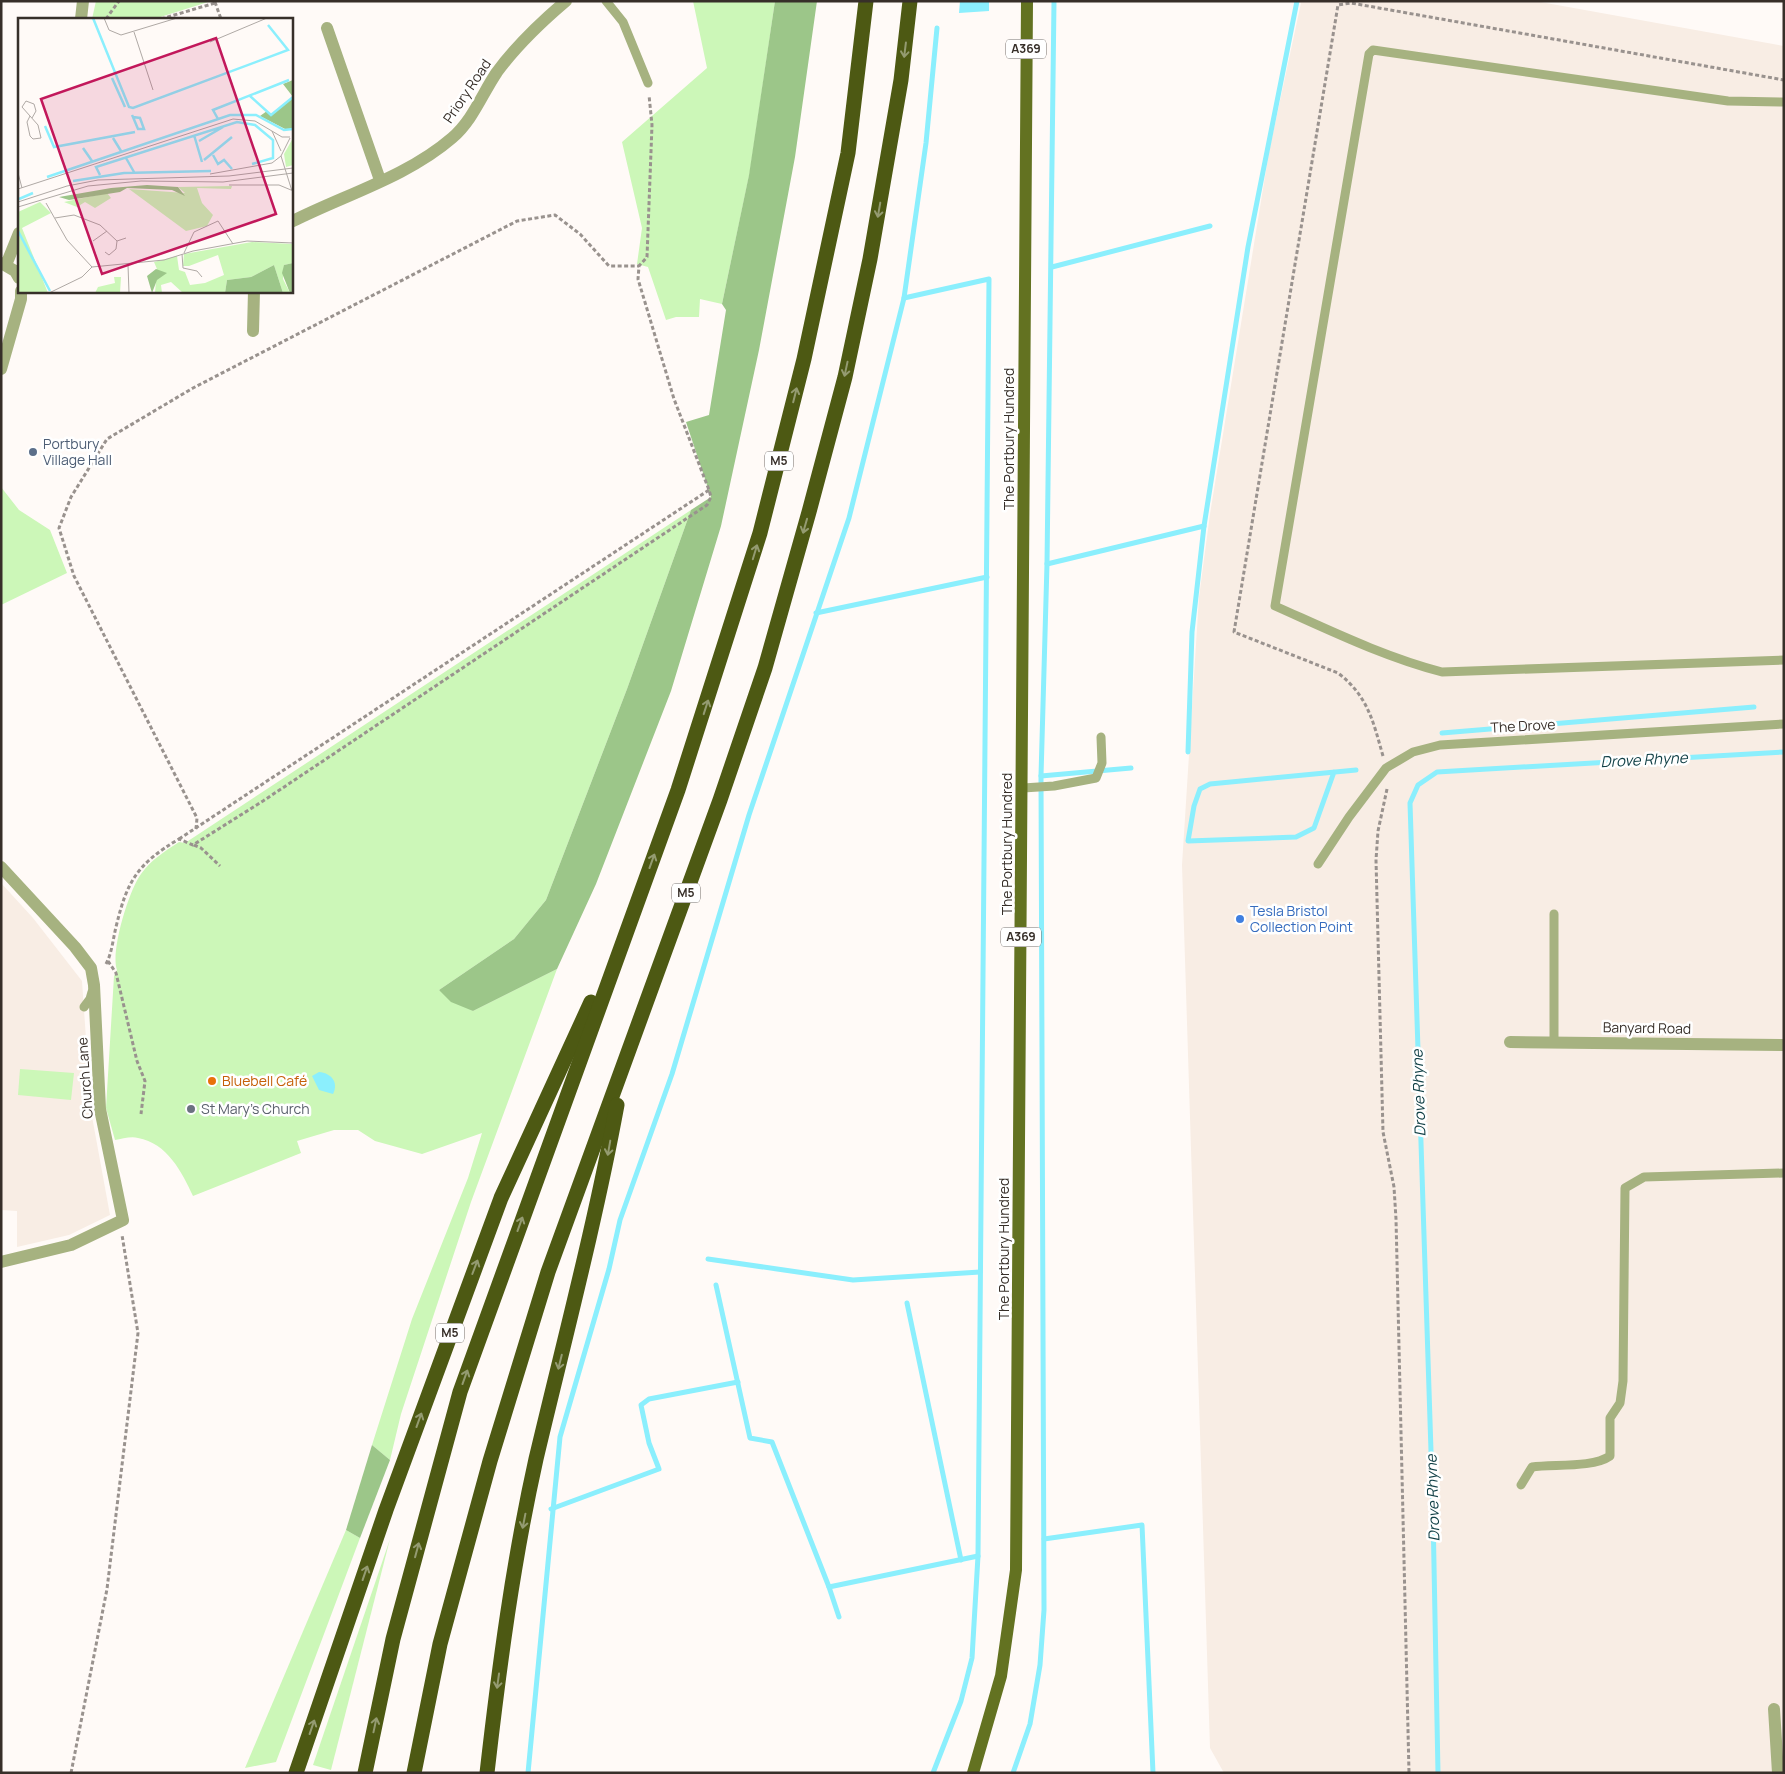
<svg xmlns="http://www.w3.org/2000/svg" width="1785" height="1774" viewBox="0 0 1785 1774" font-family="Manrope,sans-serif">
<style>
.built{fill:#f8ede4}
.green{fill:#ccf7b8}
.forest{fill:#9cc689}
.water{fill:#8beffd}
.lines{fill:none;stroke-linecap:round;stroke-linejoin:round}
.stream{stroke:#8beffd;stroke-width:5}
.path{stroke:#99928e;stroke-width:3;stroke-dasharray:4 2.5;stroke-linecap:butt}
.service{stroke:#a6b280;stroke-width:9}
.minor{stroke:#a6b280;stroke-width:12}
.primary{stroke:#637221;stroke-width:12}
.motorway{stroke:#4d5913;stroke-width:15}
.oneway{stroke:#949b71}
.service-dot{fill:#5c6f8a;stroke:#fff;stroke-width:2}
.shop-dot{fill:#3f7fe0;stroke:#fff;stroke-width:2}
.food-dot{fill:#e8710a;stroke:#fff;stroke-width:2}
.worship-dot{fill:#6b7280;stroke:#fff;stroke-width:2}
.labels{text-anchor:middle;stroke-width:5;stroke-linejoin:round;paint-order:stroke}
.shield{fill:#fff;stroke:#736d69;stroke-width:1}
.shield-label{font-size:12px;font-weight:bold;fill:#372f29}
.street-label{font-size:14px;fill:#372f29;stroke:#fff}
.service-label{font-size:14px;fill:#4e5e75;stroke:#fff;text-anchor:start}
.shop-label{font-size:14px;fill:#366cbe;stroke:#fff;text-anchor:start}
.food-label{font-size:14px;fill:#c56008;stroke:#fff;text-anchor:start}
.worship-label{font-size:14px;fill:#5b616d;stroke:#fff;text-anchor:start}
.water-label{font-size:15px;font-style:italic;fill:#124147;stroke:#fff}
.inset-river{fill:none;stroke:#8beffd;stroke-width:2.5}
.inset-road{fill:none;stroke:#afa9a5;stroke-width:1}
.view{fill:#c2185b;fill-opacity:0.15;stroke:#c2185b;stroke-width:2.5}
.inset-edge{fill:none;stroke:#372f29;stroke-width:2.5}
</style>
<rect width="100%" height="100%" fill="#fffaf7"/>
<!-- built -->
<g class="built">
<polygon points="1297,1 1535,1 1784,46 1784,1773 1224,1773 1210,1748 1182,865 1199,597 1210,514 1269,152 1301,3"/>
<polygon points="1,883 33,918 82,981 91,1111 110,1215 69,1235 17,1247 17,1211 1,1210"/>
</g>
<!-- green -->
<g class="green">
<polygon points="96,1 208,1 208,2 154,19 92,19"/>
<polygon points="693,1 775,1 750,171 722,304 700,299 699,317 676,317 666,320 648,267 637,264 642,228 622,142 707,68"/>
<polygon points="1,487 19,510 50,530 67,573 1,605"/>
<path d="M691 510 627 689 546 900 514 939 439 990 473 1011 557 969 471 1202 401 1414 390 1460 372 1445 412 1319 468 1178 482 1133 422 1154 375 1141 358 1130H334L297 1141 301 1153 193 1196C182 1172 167 1143 138 1138 131 1136 122 1139 115 1140L106 1108 114 976 117 970C110 952 129 890 141 874 151 860 165 851 179 842L185 843Z"/>
<polygon points="20,1069 74,1073 71,1100 18,1095"/>
<polygon points="346,1530 360,1538 276,1762 245,1768"/>
<polygon points="390,1539 331,1770 313,1765"/>
</g>
<!-- forest -->
<g class="forest">
<polygon points="775,1 817,1 795,157 759,350 721,526 671,691 596,884 557,969 473,1011 451,1002 439,990 514,939 546,900 627,689 691,510 711,497 686,422 709,415 726,310 722,304 749,175"/>
<polygon points="372,1445 390,1460 360,1538 346,1530"/>
</g>
<!-- water -->
<g class="water">
<polygon points="960,1 989,1 989,11 959,13"/>
<path d="M319 1072C331 1073 339 1082 333 1094L319 1090 312 1076Z"/>
</g>
<g class="lines">
<!-- stream -->
<g class="stream">
<polyline points="1052,267 1210,226"/>
<polyline points="904,298 989,279 978,1556 972,1658 961,1701 933,1773"/>
<polyline points="1047,564 1204,526"/>
<polyline points="816,613 987,577"/>
<polyline points="1442,733 1754,707"/>
<polyline points="1188,752 1192,632 1204,526 1248,247 1297,1"/>
<polyline points="1334,772 1314,828 1296,837 1188,841 1194,806 1200,789 1210,784 1356,770"/>
<polyline points="1041,776 1131,768"/>
<polyline points="708,1259 853,1280 980,1272"/>
<polyline points="716,1285 750,1438 772,1442 829,1587 839,1617"/>
<polyline points="907,1303 961,1560"/>
<polyline points="551,1509 659,1469 649,1443 641,1405 649,1399 738,1382"/>
<polyline points="1044,1539 1142,1525 1153,1773"/>
<polyline points="829,1587 978,1556"/>
<polyline points="528,1773 560,1437 609,1269 620,1220 672,1074 749,815 849,518 904,298 926,143 937,28"/>
<polyline points="1013,1773 1030,1724 1040,1665 1044,1610 1041,776 1047,564 1054,1"/>
<polyline points="1438,1773 1433,1513 1410,803 1418,785 1437,772 1784,752"/>
</g>
<!-- path -->
<g class="path">
<polyline points="215,2 221,19"/>
<polyline points="106,19 119,1"/>
<polyline points="161,19 215,3"/>
<path d="M1383 756C1373 721 1368 696 1338 673L1234 632 1338 5 1351 3 1784 80"/>
<polyline points="1387,789 1378,831 1376,860 1383,1132 1394,1187 1396,1219 1409,1773"/>
<polyline points="196,829 197,818 74,576 59,528 71,497 107,439 193,388 517,221 555,215 580,234 609,266 639,266"/>
<polyline points="179,839 709,490"/>
<polyline points="194,845 201,848 220,866"/>
<polyline points="108,961 116,973 137,1061 145,1081 141,1114"/>
<path d="M106 964C112 953 113 939 116 927 127 881 137 864 179 839L193 845 263 801 707 505 711 497 709 490 674 399 638 279 639 266 647 257 652 125 649 95"/>
<polyline points="71,1773 107,1589 138,1333 122,1235"/>
</g>
<!-- service -->
<g class="service">
<polyline points="606,1 623,22 648,83"/>
<path d="M1784 102 1728 101 1373 50 1369 54 1275 606C1329 630 1384 657 1442 672L1784 660"/>
<polyline points="1023,788 1054,786 1096,778 1102,763 1101,737"/>
<polyline points="1318,864 1349,817 1386,768 1413,752 1440,745 1784,724"/>
<polyline points="1554,914 1554,1042"/>
<polyline points="84,1007 90,999 92,992"/>
<path d="M1521 1485 1532 1467C1554 1464 1593 1468 1610 1456V1418L1620 1403 1623 1381 1625 1188 1644 1177 1784 1173"/>
</g>
<!-- minor -->
<g class="minor">
<polyline points="81,19 83,1"/>
<polyline points="327,28 380,180"/>
<path d="M291 222C344 195 407 177 452 138 473 120 482 94 497 72 517 45 540 23 566 1"/>
<polyline points="1,263 15,271 19,278"/>
<polyline points="6,265 19,233"/>
<polyline points="253,331 254,291"/>
<polyline points="1,369 21,299 21,291"/>
<polyline points="1,867 75,947 91,968 94,985 100,1109 123,1220 71,1245 1,1262"/>
<polyline points="1510,1042 1784,1045"/>
<polyline points="1774,1709 1778,1773"/>
</g>
<!-- primary -->
<polyline class="primary" points="973,1773 1001,1676 1016,1570 1027,1"/>
<!-- motorway -->
<g class="motorway">
<polyline points="296,1773 386,1510 501,1198 591,1002"/>
<polyline points="365,1773 393,1639 460,1392 678,790 760,533 804,359 848,153 866,1"/>
<polyline points="414,1773 440,1644 490,1461 548,1272 720,800 765,668 809,512 845,377 870,259 901,80 910,1"/>
<path d="M487 1773C499 1668 513 1562 536 1459 564 1341 595 1224 617 1105"/>
</g>
</g>
<!-- one-way arrows -->
<defs><path id="oneway-shaft" d="M-6 0H5M1.5-3L5.5 0L1.5 3" fill="none" stroke-width="1.6" stroke-linecap="round" stroke-linejoin="round" transform="scale(1.25)"/></defs>
<g class="oneway">
<use href="#oneway-shaft" transform="translate(905 50) rotate(97)"/>
<use href="#oneway-shaft" transform="translate(879 210) rotate(100)"/>
<use href="#oneway-shaft" transform="translate(846 369) rotate(102)"/>
<use href="#oneway-shaft" transform="translate(795 395) rotate(-76)"/>
<use href="#oneway-shaft" transform="translate(805 526) rotate(106)"/>
<use href="#oneway-shaft" transform="translate(755 552) rotate(-73)"/>
<use href="#oneway-shaft" transform="translate(706 707) rotate(-72)"/>
<use href="#oneway-shaft" transform="translate(652 861) rotate(-70)"/>
<use href="#oneway-shaft" transform="translate(609 1148) rotate(100)"/>
<use href="#oneway-shaft" transform="translate(520 1224) rotate(-70)"/>
<use href="#oneway-shaft" transform="translate(475 1267) rotate(-69)"/>
<use href="#oneway-shaft" transform="translate(560 1362) rotate(104)"/>
<use href="#oneway-shaft" transform="translate(465 1377) rotate(-70)"/>
<use href="#oneway-shaft" transform="translate(419 1420) rotate(-70)"/>
<use href="#oneway-shaft" transform="translate(524 1521) rotate(101)"/>
<use href="#oneway-shaft" transform="translate(417 1550) rotate(-75)"/>
<use href="#oneway-shaft" transform="translate(365 1573) rotate(-71)"/>
<use href="#oneway-shaft" transform="translate(498 1681) rotate(98)"/>
<use href="#oneway-shaft" transform="translate(375 1725) rotate(-78)"/>
<use href="#oneway-shaft" transform="translate(312 1727) rotate(-71)"/>
</g>
<!-- markers -->
<circle class="service-dot" cx="33" cy="452" r="5"/>
<circle class="shop-dot" cx="1240" cy="919" r="5"/>
<circle class="food-dot" cx="212" cy="1081" r="5"/>
<circle class="worship-dot" cx="191" cy="1109" r="5"/>
<g class="labels">
<!-- shield labels -->
<g class="shield">
<rect x="1006" y="39.5" width="40" height="19" rx="4"/>
<rect x="765" y="451.5" width="28" height="19" rx="4"/>
<rect x="672" y="883.5" width="28" height="19" rx="4"/>
<rect x="1001" y="927.5" width="40" height="19" rx="4"/>
<rect x="436" y="1323.5" width="28" height="19" rx="4"/>
</g>
<g class="shield-label">
<text x="1026" y="53">A369</text>
<text x="779" y="465">M5</text>
<text x="686" y="897">M5</text>
<text x="1021" y="941">A369</text>
<text x="450" y="1337">M5</text>
</g>
<!-- street labels -->
<g class="street-label">
<text transform="translate(467 91) rotate(-56)" y="5">Priory Road</text>
<text transform="translate(1009 439) rotate(-90)" y="5">The Portbury Hundred</text>
<text transform="translate(1523 726) rotate(-3)" y="5">The Drove</text>
<text transform="translate(1007 844) rotate(-90)" y="5">The Portbury Hundred</text>
<text transform="translate(1647 1028) rotate(1)" y="5">Banyard Road</text>
<text transform="translate(85 1078) rotate(-94)" y="5">Church Lane</text>
<text transform="translate(1004 1249) rotate(-90)" y="5">The Portbury Hundred</text>
</g>
<!-- service labels -->
<g class="service-label">
<text x="43" y="449">Portbury<tspan x="43" dy="16">Village Hall</tspan></text>
</g>
<!-- shop labels -->
<g class="shop-label">
<text x="1250" y="916">Tesla Bristol<tspan x="1250" dy="16">Collection Point</tspan></text>
</g>
<!-- food labels -->
<g class="food-label">
<text x="222" y="1086">Bluebell Café</text>
</g>
<!-- worship labels -->
<g class="worship-label">
<text x="201" y="1114">St Mary's Church</text>
</g>
<!-- water labels -->
<g class="water-label">
<text transform="translate(1644 760) rotate(-3)" y="5">Drove Rhyne</text>
<text transform="translate(1419 1093) rotate(-92)" y="5">Drove Rhyne</text>
<text transform="translate(1433 1498) rotate(-92)" y="5">Drove Rhyne</text>
</g>
</g>
<!-- overview -->
<g transform="translate(18 18)">
<rect width="275" height="275" fill="#fffaf7"/>
<path d="M275 120V147L268 149 266 136ZM214 168 213 171 179 170 184 185 195 197 189 208 168 213 111 171 167 175 160 169ZM89 175 93 180 77 190 67 184 59 189 46 184ZM22 184 33 195 4 210 30 275H0V194ZM234 224 275 226V245L266 247 265 261 272 275H265L256 247 233 259 209 262 207 275H165L153 264 143 267 144 275H137L139 251 136 244 159 238 161 252 167 254 172 267 187 265 206 257 200 237 171 248H165L166 236ZM96 259H103L102 275H77L80 269 97 265Z" fill="#ccf7b8"/>
<path d="M275 62V111L269 112 242 98 249 93 254 97 275 79 265 66ZM129 167 160 169 167 178 154 172 109 170 102 174 51 182 41 179 93 170ZM275 245V275H272L264 255 266 247ZM256 247 265 275H207L209 262 233 259ZM138 251 149 255 139 262 134 275 129 258Z" fill="#9cc689"/>
<path class="inset-river" d="M75 0 111 89 115 90 270 32 250 7M94 60 107 89M232 78 253 97 275 79M114 97 115 99 120 111H126L122 100 115 99M200 101 195 92 271 62M27 108 36 129 117 114M176 117 184 144M95 120 103 133M181 123 205 109M65 130 74 143M195 137 200 146 206 142 214 151M108 140 116 154M186 142 214 119M82 157 78 149 219 104 237 107 255 122V140L234 146M29 159 212 97H238L266 112 275 111M55 163 106 155 193 153M1 181 15 175M0 213 32 273"/>
<path class="inset-road" d="M86 0 91 12 103 17 159 0M116 14 135 72M192 24 249 0M8 83 4 89 20 107 23 120 15 121 12 118 9 104 12 98M8 83 16 86 18 93 14 100M254 113 263 133M272 120 263 138 274 173M0 155 4 170M192 156 254 145 263 138M211 167H261L273 172M0 171 215 101 237 103 264 119H272M0 184 49 168 80 162 211 158 275 150M28 185 49 222 74 249M0 189 70 168 123 163 205 164 275 155M37 200 56 197 82 207 99 223 108 220M75 223 89 213M87 234 91 237 98 231 99 223M166 235 176 214 200 203 215 226M164 236 165 250 179 253 184 259M110 247 111 275M74 249 146 242 175 233 229 223 275 225M31 275 64 259 74 249"/>
<path class="view" d="M198 20 258 196 84 256 23 81Z"/>
<rect width="275" height="275" class="inset-edge"/>
</g>
<!-- border -->
<rect width="1785" height="1774" fill="none" stroke="#372f29" stroke-width="5"/>
</svg>
